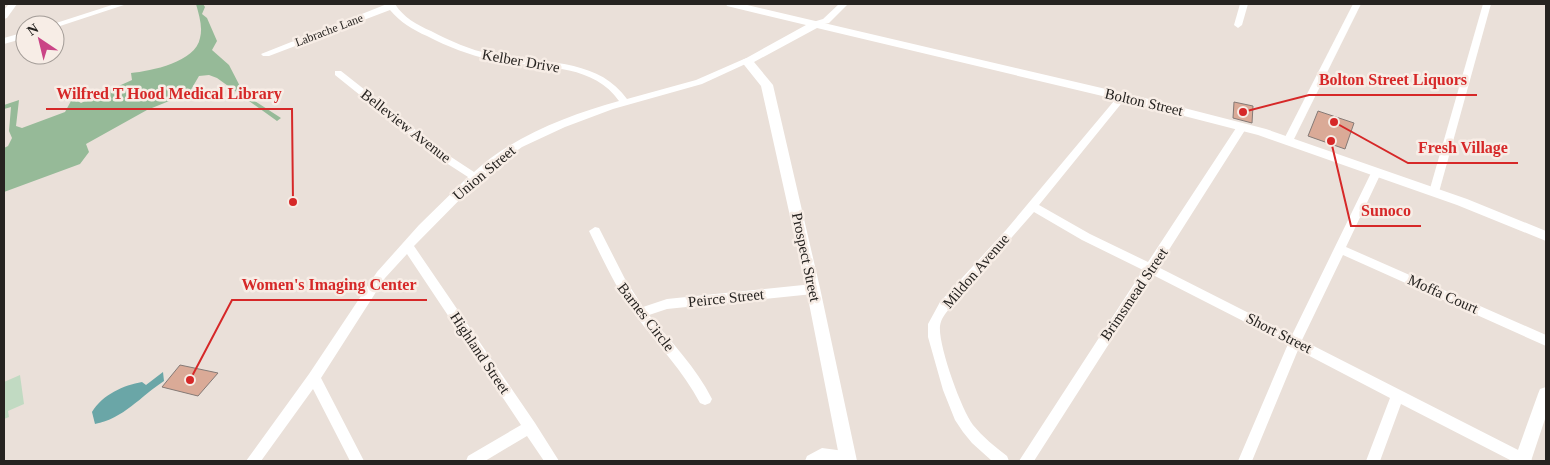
<svg xmlns="http://www.w3.org/2000/svg" width="1550" height="465" viewBox="0 0 1550 465" font-family="'Times New Roman',serif">
<style>
.green{fill:#c1dac2}
.forest{fill:#96ba98}
.water{fill:#6aa6a7}
.building{fill:#daaa97;stroke:#857a76}
.lines{fill:none;stroke-linecap:round;stroke-linejoin:round}
.minor{fill:#fff;fill-rule:evenodd}
.major{fill:#fff;fill-rule:evenodd}
.labels{text-anchor:middle;stroke-width:5;stroke-linejoin:round;paint-order:stroke}
.far-street-label{font-size:12px;fill:#262320;stroke:#f7ede6}
.street-label{font-size:15px;fill:#262320;stroke:#f7ede6}
.leader{fill:none;stroke:#d62828;stroke-width:2}
.callout-dot{fill:#d62828;stroke:#f7ede6;stroke-width:2}
.callout-label{font-size:16px;text-anchor:middle;font-weight:bold;fill:#d62828;stroke:#f7ede6;stroke-width:5;stroke-linejoin:round;paint-order:stroke}
</style>
<rect width="100%" height="100%" fill="#eae0d9"/>
<!-- green -->
<polygon class="green" points="20,375 24,404 8,411 9,417 4,419 4,382"/>
<!-- forest -->
<path class="forest" d="M196 4H203L205 7 202 14 207 18 217 41 212 50 229 65 244 94 281 118 277 121 217 78 209 75 199 76 189 93 147 110 86 144 89 152 80 164 4 192V148L8 146 12 138 9 131 11 107 4 109V105L19 100 16 126 22 128 65 112 71 101 76 100 81 103 132 80 131 73C151 71 196 62 200 38 203 27 199 15 196 4Z"/>
<!-- water -->
<path class="water" d="M163 372 164 381C141 396 123 419 95 424L92 412C102 395 124 385 142 382L146 385Z"/>
<!-- building -->
<g class="building">
<polygon points="1234,102 1253,106 1252,123 1233,118"/>
<polygon points="1318,111 1354,123 1345,149 1308,136"/>
<polygon points="180,365 218,373 198,396 162,387"/>
</g>
<g class="lines">
<!-- minor -->
<g class="minor">
<polygon points="9,4 17,4 7,18 4,19 4,10"/>
<polygon points="115,4 127,4 57,27 50,25"/>
<path d="M387 4H395C403 17 417 25 431 31 450 41 470 50 491 54 537 64 597 56 627 99L696 80 744 59 747 58 752 61 702 84 613 109 565 127 522 147 484 175 414 246 535 423 559 461H544L527 436 485 461H466L468 456 521 425 407 254 385 278 321 378 364 461H350L313 389 261 461H246L309 374 377 272 419 225 468 177 437 157 335 75V71H341L445 153 474 172C513 136 569 115 619 101 591 61 535 69 492 60 469 55 448 47 427 36 413 30 400 22 390 10L269 56H263L261 54Z"/>
<polygon points="839,4 848,4 829,23 813,26 813,22 823,19"/>
<polygon points="1240,4 1248,4 1242,25 1238,28 1234,25"/>
<polygon points="1353,4 1361,4 1293,141 1292,143 1284,143 1283,141"/>
<polygon points="1483,4 1491,4 1439,192 1434,196 1429,192"/>
<polygon points="25,32 25,38 4,44 4,38"/>
<path d="M1122 94 1127 97 1125 99 1039 205 1090 234 1148 262 1238 125H1246L1247 127 1158 267 1292 335 1371 173 1372 170H1380L1381 173 1346 247 1546 335V346L1343 255 1302 340 1530 456 1532 461H1512L1401 404 1380 461H1366L1390 398 1298 350 1252 461H1238L1288 344 1153 275 1034 461H1019L1143 270 1082 240 1034 212 949 309C945 314 941 319 940 326 938 345 961 409 973 425 983 437 995 447 1007 456L1009 461H992L972 443 963 432 955 420 943 390 928 337V324L940 302 1006 230 1119 95Z"/>
<path d="M595 227 599 228 625 279 643 307 667 299 813 284 817 286 819 289 817 292 813 294 667 309 649 315C671 342 696 367 712 399L710 403 705 405 700 403C683 371 658 345 636 316 617 290 603 260 589 231Z"/>
<polygon points="822,448 852,452 854,457 852,461 805,461 807,456"/>
</g>
<!-- major -->
<g class="major">
<polygon points="726,4 743,4 1153,100 1266,129 1467,199 1546,231 1546,241 1457,205 1258,135 1153,108 817,28 754,62 773,85 820,288 857,461 840,461 806,288 761,86 741,61 806,25 727,6"/>
<polygon points="1546,387 1546,416 1531,461 1514,461 1538,394 1540,389"/>
</g>
</g>
<g class="labels">
<!-- far-street labels -->
<g class="far-street-label">
<text transform="translate(329 30) rotate(-21)" y="4">Labrache Lane</text>
</g>
<!-- street labels -->
<g class="street-label">
<text transform="translate(521 61) rotate(10)" y="5">Kelber Drive</text>
<text transform="translate(1144 102) rotate(13)" y="5">Bolton Street</text>
<text transform="translate(406 126) rotate(38)" y="5">Belleview Avenue</text>
<text transform="translate(484 173) rotate(-40)" y="5">Union Street</text>
<text transform="translate(806 257) rotate(78)" y="5">Prospect Street</text>
<text transform="translate(976 271) rotate(-49)" y="5">Mildon Avenue</text>
<text transform="translate(1134 294) rotate(-56)" y="5">Brimsmead Street</text>
<text transform="translate(1443 294) rotate(24)" y="5">Moffa Court</text>
<text transform="translate(726 298) rotate(-6)" y="5">Peirce Street</text>
<text transform="translate(646 317) rotate(52)" y="5">Barnes Circle</text>
<text transform="translate(1279 333) rotate(27)" y="5">Short Street</text>
<text transform="translate(480 353) rotate(56)" y="5">Highland Street</text>
</g>
</g>
<!-- callouts -->
<path class="leader" d="M1243 112L1309 95H1477M293 202L292 109H46M1334 122L1408 163H1518M1331 141L1351 226H1421M190 380L232 300H427"/>
<g class="callout-dot">
<circle cx="1243" cy="112" r="5"/>
<circle cx="293" cy="202" r="5"/>
<circle cx="1334" cy="122" r="5"/>
<circle cx="1331" cy="141" r="5"/>
<circle cx="190" cy="380" r="5"/>
</g>
<g class="callout-label">
<text x="1393" y="85">Bolton Street Liquors</text>
<text x="169" y="99">Wilfred T Hood Medical Library</text>
<text x="1463" y="153">Fresh Village</text>
<text x="1386" y="216">Sunoco</text>
<text x="329" y="290">Women's Imaging Center</text>
</g>
<!-- border -->
<rect width="1550" height="465" fill="none" stroke="#262320" stroke-width="10"/>
<!-- north arrow -->
<g transform="translate(40 40) rotate(325)"><circle r="24" fill="#f7ede6" stroke="#a39c97"/>
<path d="M0-4L9 19L0 12L-9 19Z" fill="#ca4486"/>
<text y="-8" font-size="14" font-weight="bold" text-anchor="middle" fill="#262320">N</text>
</g>
</svg>
